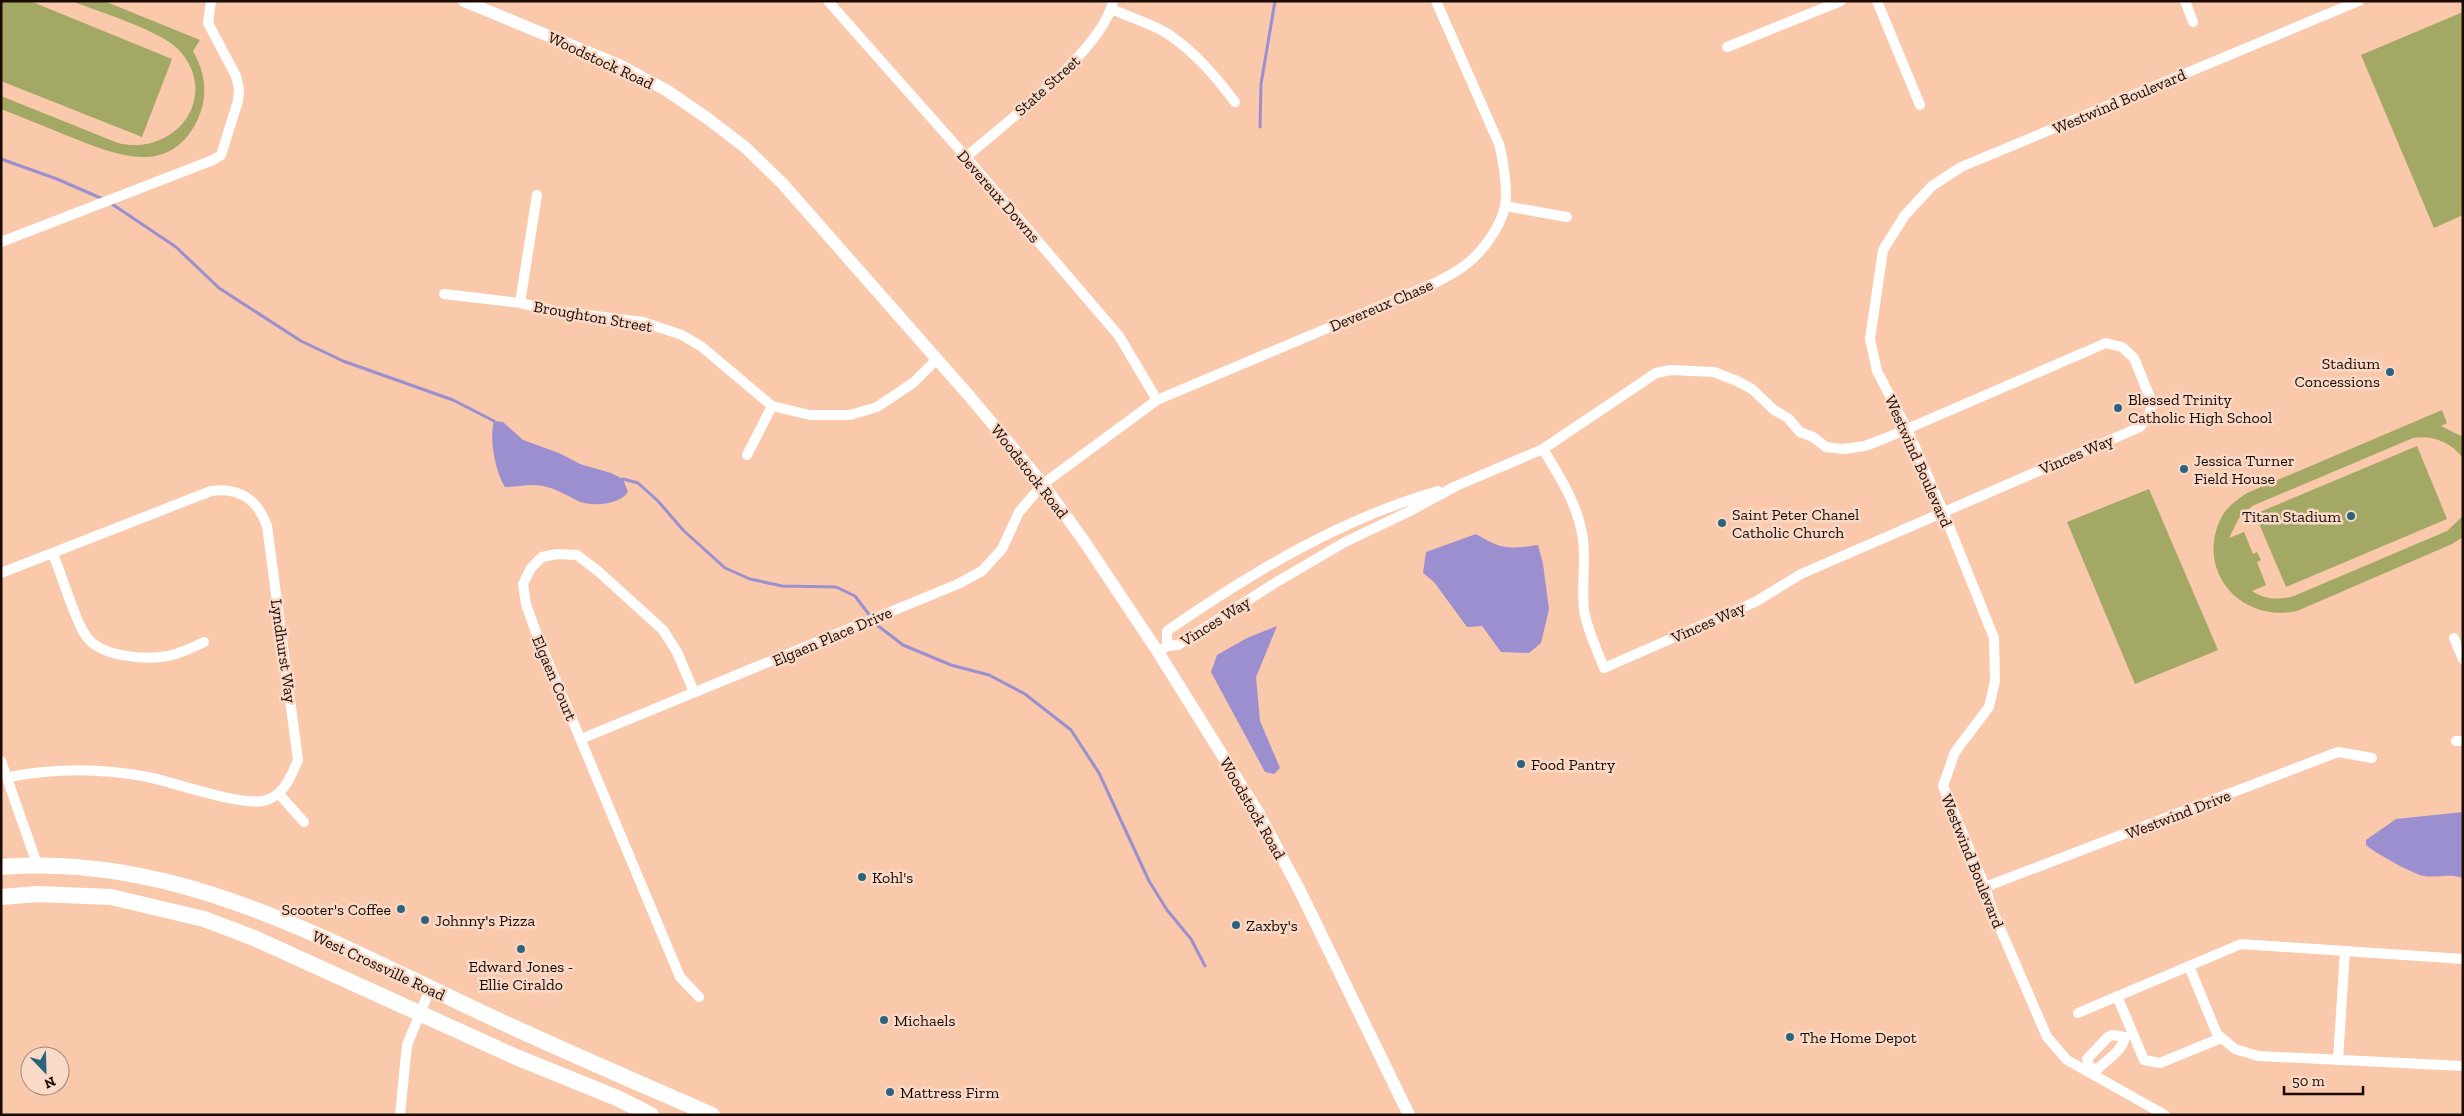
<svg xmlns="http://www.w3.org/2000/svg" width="2464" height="1116" viewBox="0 0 2464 1116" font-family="'Zilla Slab',serif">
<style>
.green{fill:#a3a865}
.water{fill:#9b8fcf}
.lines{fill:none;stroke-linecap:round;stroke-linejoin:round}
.stream{stroke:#9b8fcf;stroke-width:3}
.minor{stroke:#fff;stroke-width:10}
.tertiary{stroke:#fff;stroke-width:12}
.primary{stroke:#fff;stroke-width:16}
.poi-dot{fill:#2b627c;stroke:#f9dac8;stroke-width:2}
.labels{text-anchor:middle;stroke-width:5;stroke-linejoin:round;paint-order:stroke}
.street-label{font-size:16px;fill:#1b0a02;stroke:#f9dac8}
.poi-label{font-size:16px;fill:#1b0a02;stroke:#f9dac8;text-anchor:start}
</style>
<rect width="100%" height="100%" fill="#fac8aa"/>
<!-- green -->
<g class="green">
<polygon points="2,1 30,1 172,59 142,137 1,81"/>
<path d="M72 1H104L200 40 193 51C206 74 209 98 196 123 166 179 112 153 68 136 46 127 24 118 1 109V96L118 143C176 157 221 96 179 50 160 30 99 12 72 1Z"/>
<polygon points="2463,12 2463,215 2434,228 2361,55"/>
<path d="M2442 410 2447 423 2441 426 2463 437V458C2451 442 2432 435 2413 438L2252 506 2239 518 2229 538 2244 532 2253 554 2257 552 2261 560 2257 562 2266 585 2252 591C2265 600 2279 600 2294 596L2447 531 2463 516V537L2452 544 2297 611C2240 623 2194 570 2222 516 2228 506 2238 499 2247 493Z"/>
<polygon points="2417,446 2447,519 2286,587 2255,514"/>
<polygon points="2149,489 2218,650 2135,684 2067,522"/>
</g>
<!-- water -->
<g class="water">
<path d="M494 421 503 422 523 440 559 453 580 464 611 473 623 479 628 492C619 505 593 507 578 501 566 495 557 489 543 486 530 483 518 487 505 487 495 471 489 439 494 421Z"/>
<path d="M1476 534C1503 550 1507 549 1538 545L1543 564 1549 609 1541 643 1529 653 1501 652 1482 626 1467 627 1434 582 1423 573 1426 552Z"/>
<polygon points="1277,626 1256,677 1260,721 1280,768 1274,774 1265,772 1211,672 1217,655 1247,638"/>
<path d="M2463 812V878C2449 873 2438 878 2424 876 2413 874 2375 853 2366 845V840L2396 819Z"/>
</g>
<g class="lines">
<!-- stream -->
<g class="stream">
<polyline points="1260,127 1261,84 1275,1"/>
<polyline points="1,159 57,179 103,199"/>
<polyline points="109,202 176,247 219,288 301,341 343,361 453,400 494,421"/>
<polyline points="623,479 638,483 658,501 683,530 725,568 750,579 782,586 836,587 855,596 877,625 903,645 951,665 989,675 1025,694 1071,730 1099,773 1149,881 1167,910 1191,939 1205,966"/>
</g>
<!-- minor -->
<g class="minor">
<polyline points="828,1 966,157 1119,336 1157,400"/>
<polyline points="1877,1 1920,105"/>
<polyline points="2185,1 2193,22"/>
<path d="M1112 9C1130 18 1151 23 1168 34 1195 52 1216 77 1235 102"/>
<polyline points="1727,47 1841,1"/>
<path d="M966 157C1004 124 1104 49 1113 1"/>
<polyline points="1505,206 1567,217"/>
<polyline points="1,242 213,160 221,155 238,101 239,89 236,76 208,23 211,1"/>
<polyline points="444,294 520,303 556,311 643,322 682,335 702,347 772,406 810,415 850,415 877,407 913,383 937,359"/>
<polyline points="520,303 537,195"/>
<polyline points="747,455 772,406"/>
<path d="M53 554C62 575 74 619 86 636 100 657 145 660 168 656 181 653 192 648 204 642"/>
<path d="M1 573 211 491C239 487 258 500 267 526L298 760C291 777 283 797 263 801 237 805 176 783 148 777 101 768 55 768 9 777"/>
<polyline points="2454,638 2463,659"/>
<path d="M1167 646V631C1251 573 1340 519 1438 491"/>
<path d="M1158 652 1167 646 1178 645 1275 583 1345 542 1410 511 1456 486 1543 449 1656 373 1671 370 1714 372 1737 381 1752 389 1774 410 1788 418 1800 432 1813 437 1826 447 1843 449 1865 446 1886 438 2106 343 2122 347 2134 358 2151 400 2152 406 2148 417 2140 427 1801 574 1755 602 1604 668C1597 649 1587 630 1584 610 1581 584 1587 558 1582 533 1576 501 1559 476 1543 449"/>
<polyline points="694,692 677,652 663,630 598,571 577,555 557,554 542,557 531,568 523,584 526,604 538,638 680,977 699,997"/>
<path d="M581 739 958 584 982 571 1002 549 1019 512 1043 484 1157 400 1437 282C1446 277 1456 272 1464 266 1481 254 1501 227 1505 206 1508 190 1503 159 1499 144L1436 1"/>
<polyline points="2456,741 2463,741"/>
<polyline points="1,761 37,864"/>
<polyline points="279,794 304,822"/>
<polyline points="1985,887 2338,752 2372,758"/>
<polyline points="2189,966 2217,1034 2235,1049 2258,1056 2463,1066"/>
<polyline points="2117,996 2144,1060 2160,1063 2221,1038"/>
<polyline points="2078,1013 2241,944 2463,959"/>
<polyline points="2338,1060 2345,951"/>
<polyline points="2090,1068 2087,1059 2108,1037 2112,1035 2125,1037"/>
<path d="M2090 1068 2098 1069C2108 1058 2122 1052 2125 1037"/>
<polyline points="400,1115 407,1045 430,989"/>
<polyline points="2165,1115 2067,1060 2047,1037 1993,912 1985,887 1943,786 1955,752 1989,707 1995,681 1994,638 1943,511 1908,431 1877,371 1870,339 1883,250 1905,215 1932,186 1961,167 2359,1"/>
</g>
<!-- tertiary -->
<polyline class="tertiary" points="464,1 619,65 666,90 707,118 746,148 782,183 971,398 1043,484 1084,541 1158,652 1259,814 1300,891 1409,1115"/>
<!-- primary -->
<g class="primary">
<path d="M1 867C175 853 322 938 474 1009 552 1046 632 1080 712 1115"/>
<polyline points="1,897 38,894 111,897 204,919 254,938 516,1057 617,1098 651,1115"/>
</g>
</g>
<!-- markers -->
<g class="poi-dot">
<circle cx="2390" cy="372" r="5"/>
<circle cx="2118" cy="408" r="5"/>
<circle cx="2184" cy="469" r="5"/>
<circle cx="2351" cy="516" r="5"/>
<circle cx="1722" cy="523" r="5"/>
<circle cx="1521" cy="764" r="5"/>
<circle cx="862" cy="877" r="5"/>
<circle cx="401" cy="909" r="5"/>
<circle cx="425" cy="920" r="5"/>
<circle cx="1236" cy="925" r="5"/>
<circle cx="521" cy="949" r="5"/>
<circle cx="884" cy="1020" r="5"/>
<circle cx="1790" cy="1037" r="5"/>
<circle cx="890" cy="1092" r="5"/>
</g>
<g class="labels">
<!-- street labels -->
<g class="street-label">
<text transform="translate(601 60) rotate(25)" y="6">Woodstock Road</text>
<text transform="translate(1047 85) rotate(-42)" y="6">State Street</text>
<text transform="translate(2119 101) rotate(-23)" y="6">Westwind Boulevard</text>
<text transform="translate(999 196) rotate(49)" y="6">Devereux Downs</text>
<text transform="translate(1381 305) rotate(-23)" y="6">Devereux Chase</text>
<text transform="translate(593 316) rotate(10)" y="6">Broughton Street</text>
<text transform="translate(2076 454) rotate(-23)" y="6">Vinces Way</text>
<text transform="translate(1919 461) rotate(66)" y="6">Westwind Boulevard</text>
<text transform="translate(1030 471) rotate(52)" y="6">Woodstock Road</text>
<text transform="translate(1215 621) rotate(-32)" y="6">Vinces Way</text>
<text transform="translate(1708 622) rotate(-24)" y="6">Vinces Way</text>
<text transform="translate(832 636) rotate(-23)" y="6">Elgaen Place Drive</text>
<text transform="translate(284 651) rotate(82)" y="6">Lyndhurst Way</text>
<text transform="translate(555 678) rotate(67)" y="6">Elgaen Court</text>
<text transform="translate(1253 808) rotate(60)" y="6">Woodstock Road</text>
<text transform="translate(2178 814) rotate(-21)" y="6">Westwind Drive</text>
<text transform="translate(1973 861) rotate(68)" y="6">Westwind Boulevard</text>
<text transform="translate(379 965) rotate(25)" y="6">West Crossville Road</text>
</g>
<!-- poi labels -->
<g class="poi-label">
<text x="2380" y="369" text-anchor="end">Stadium<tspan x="2380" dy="18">Concessions</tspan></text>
<text x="2128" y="405">Blessed Trinity<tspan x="2128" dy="18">Catholic High School</tspan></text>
<text x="2194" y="466">Jessica Turner<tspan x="2194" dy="18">Field House</tspan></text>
<text x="1732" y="520">Saint Peter Chanel<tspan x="1732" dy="18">Catholic Church</tspan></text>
<text x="2341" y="522" text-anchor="end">Titan Stadium</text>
<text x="1531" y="770">Food Pantry</text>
<text x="872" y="883">Kohl's</text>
<text x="391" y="915" text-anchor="end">Scooter's Coffee</text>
<text x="435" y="926">Johnny's Pizza</text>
<text x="1246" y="931">Zaxby's</text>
<text x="521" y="972" text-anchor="middle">Edward Jones -<tspan x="521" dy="18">Ellie Ciraldo</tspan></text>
<text x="894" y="1026">Michaels</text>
<text x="1800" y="1043">The Home Depot</text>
<text x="900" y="1098">Mattress Firm</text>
</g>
</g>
<!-- border -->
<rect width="2464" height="1116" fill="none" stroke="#1b0a02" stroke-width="5"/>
<!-- north arrow -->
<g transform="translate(45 1071) rotate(157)"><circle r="24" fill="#f9dac8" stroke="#a08779"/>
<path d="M0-4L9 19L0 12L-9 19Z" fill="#2b627c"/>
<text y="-8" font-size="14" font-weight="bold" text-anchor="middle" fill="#1b0a02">N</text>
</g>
<!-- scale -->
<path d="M2284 1086v8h79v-8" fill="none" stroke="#1b0a02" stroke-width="2.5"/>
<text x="2292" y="1086" font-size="15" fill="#1b0a02" stroke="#f9dac8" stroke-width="4" paint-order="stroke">50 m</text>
</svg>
